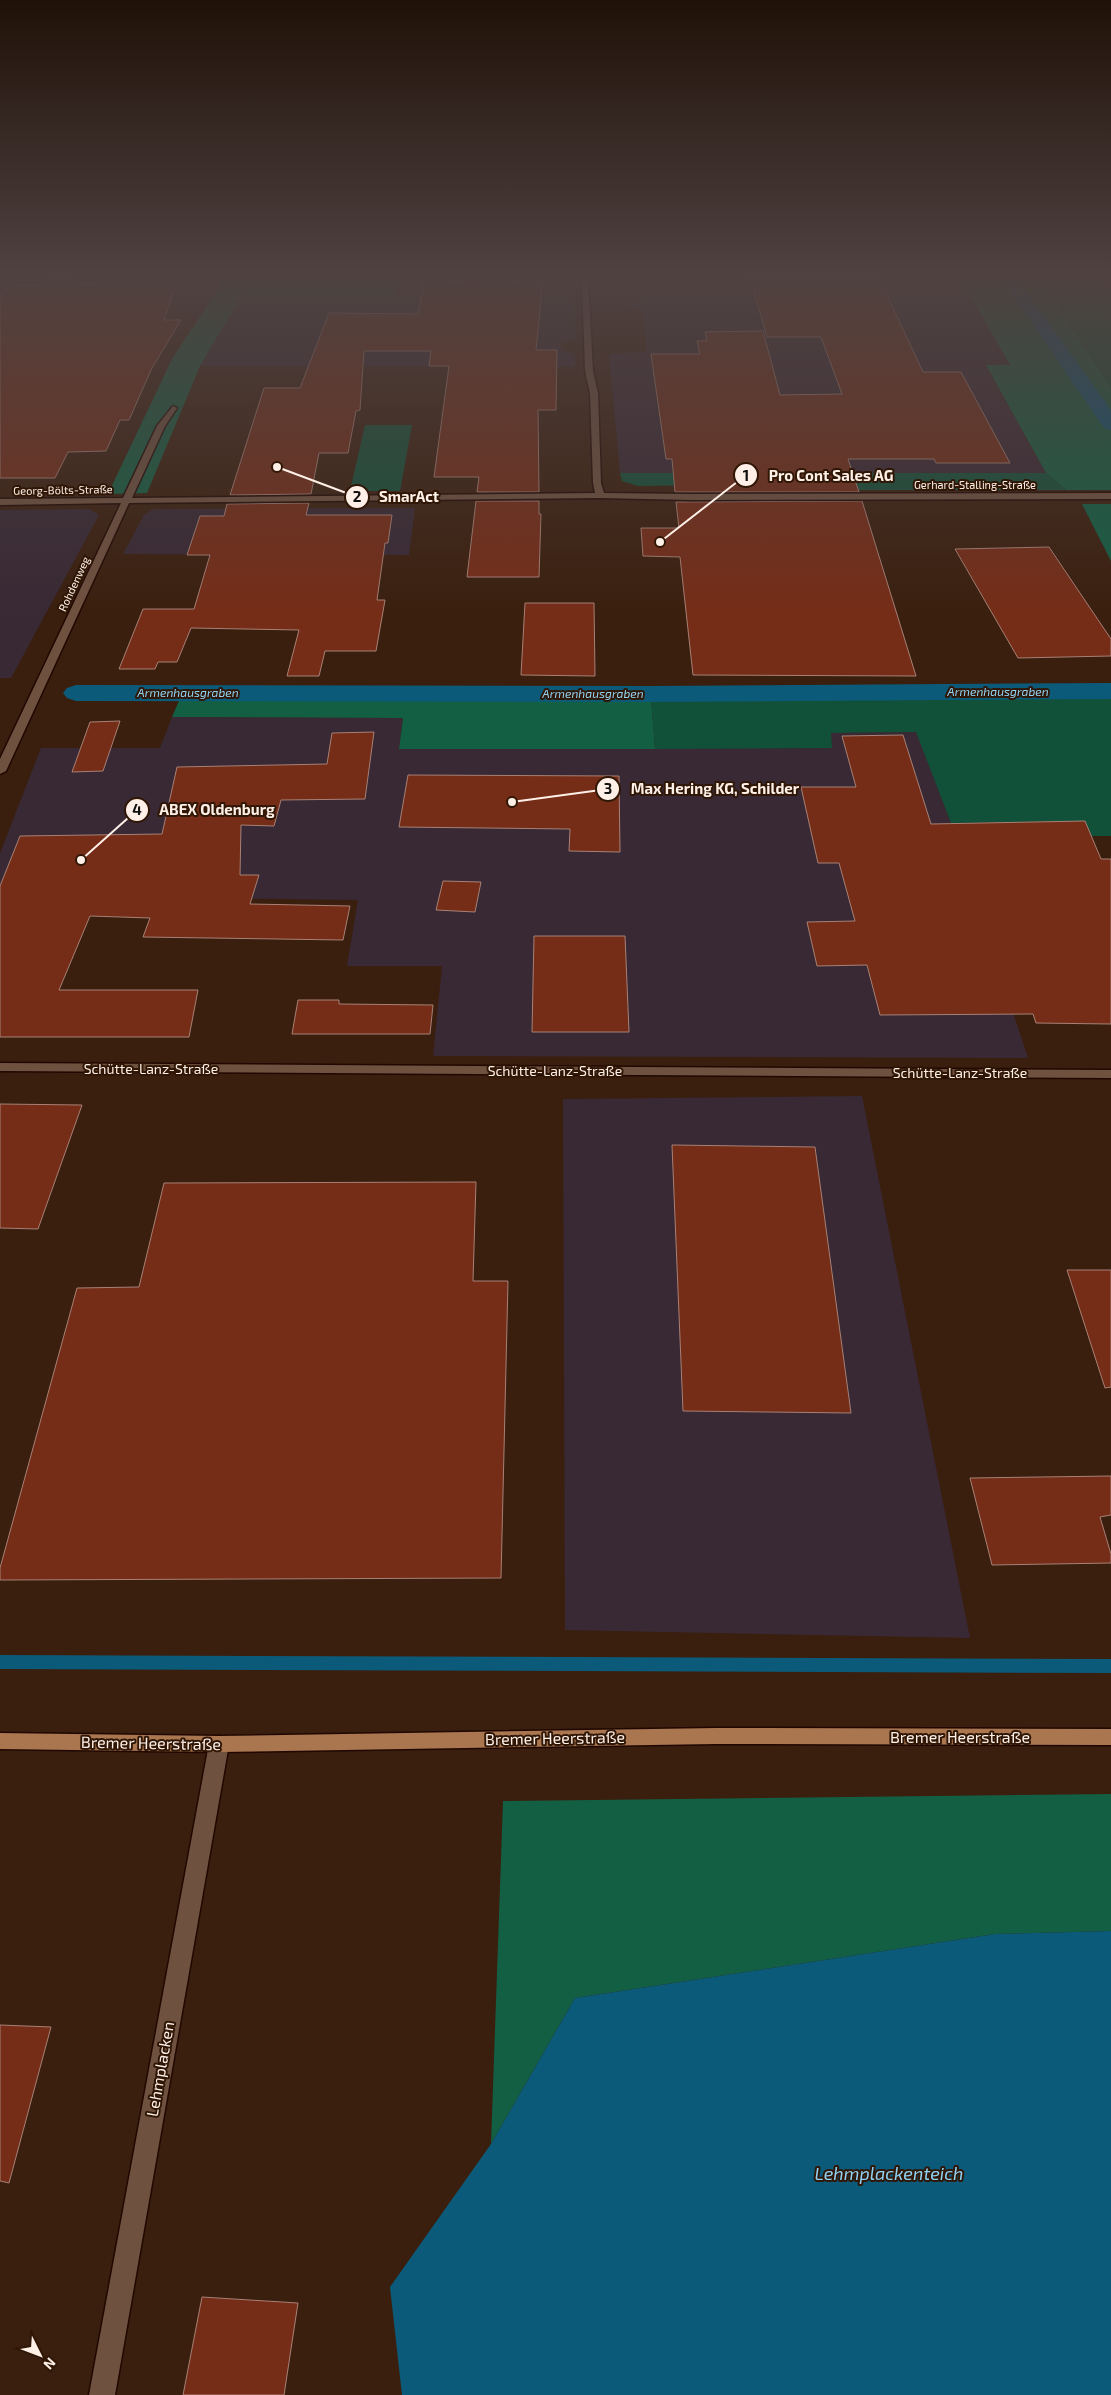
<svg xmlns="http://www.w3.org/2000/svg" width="1111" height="2395" viewBox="0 0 1111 2395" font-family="'Exo 2',sans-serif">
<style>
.industrial{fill:#382934}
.green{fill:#11513a}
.forest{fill:#135f44}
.water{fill:#0b5a79}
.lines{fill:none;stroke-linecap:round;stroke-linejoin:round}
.stream{stroke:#0b5a79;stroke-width:14}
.canal{fill:#0b5a79;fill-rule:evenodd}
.building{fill:#752d18;stroke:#a78176}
.minor-casing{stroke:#200800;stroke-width:3}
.major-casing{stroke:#200800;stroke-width:3}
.minor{fill:#6f513f;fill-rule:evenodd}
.major{fill:#a97650;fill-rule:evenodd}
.labels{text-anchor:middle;stroke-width:4;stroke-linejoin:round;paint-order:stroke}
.far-street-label{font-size:11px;fill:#feefe7;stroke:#2f1605}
.far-water-label{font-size:12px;font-style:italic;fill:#91d3f5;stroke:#2f1605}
.street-label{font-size:14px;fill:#feefe7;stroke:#2f1605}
.near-street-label{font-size:16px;fill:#feefe7;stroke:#2f1605}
.near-water-label{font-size:18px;font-style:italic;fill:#91d3f5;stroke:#2f1605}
.leader{fill:none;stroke:#feefe7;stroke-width:2}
.callout-dot{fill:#feefe7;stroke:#2f1605;stroke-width:2}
.mark-label{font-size:15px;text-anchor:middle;font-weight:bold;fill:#111}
.callout-label{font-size:15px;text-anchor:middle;font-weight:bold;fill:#feefe7;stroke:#2f1605;stroke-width:4;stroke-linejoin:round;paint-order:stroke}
</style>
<rect width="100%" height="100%" fill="#3a1f0e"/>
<!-- industrial -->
<g class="industrial">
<polygon points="638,278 961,278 1010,365 986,366 1046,473 620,473 609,354 647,352 643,311 631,309 630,303 641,299"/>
<polygon points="241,297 574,298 576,339 561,343 561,350 575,354 575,367 200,366"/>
<polygon points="415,508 409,555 123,554 144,515 153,509"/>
<polygon points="89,509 99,515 11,678 0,678 0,510"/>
<polygon points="172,717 403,718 399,749 832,748 830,733 917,732 951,823 1028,1058 433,1056 442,966 347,966 358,900 0,896 0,853 41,748 160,748"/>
<polygon points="862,1096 970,1638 565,1630 563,1099"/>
</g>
<!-- green -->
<g class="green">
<polygon points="1039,278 1101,278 1111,290 1111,387"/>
<polygon points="365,425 412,425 400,491 350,491"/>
<polygon points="620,473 1046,473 1066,490 741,490 716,485 638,486 622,481"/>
<polygon points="1111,694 1111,836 1091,836 1085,821 951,823 916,732 831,733 832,748 655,749 651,698"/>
</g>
<!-- forest -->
<g class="forest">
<polygon points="218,278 252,278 200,366 147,493 108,494 172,359 220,286"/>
<polygon points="255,278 400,278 395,296 244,296"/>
<polygon points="961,278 1039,278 1111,387 1111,490 1066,490 1046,473 986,365 1010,365"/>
<polygon points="1082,504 1111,504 1111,561"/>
<polygon points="181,696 651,698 655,749 399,749 403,718 172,717"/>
<polygon points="1111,1794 1111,1931 995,1934 575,1998 491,2144 503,1801"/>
</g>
<!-- water -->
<polygon class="water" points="1111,1931 1111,2395 402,2395 390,2287 491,2144 575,1998 995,1934"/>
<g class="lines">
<!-- stream -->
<polyline class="stream" points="0,1662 1111,1666"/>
<!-- canal -->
<g class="canal">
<polygon points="1001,278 1017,278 1111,410 1111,430 1104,428"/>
<polygon points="1111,683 1111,699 651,702 76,701 67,698 63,693 67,688 76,685 651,686"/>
</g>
</g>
<!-- building -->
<g class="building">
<polygon points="44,278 75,278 71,284 177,283 164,320 181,320 152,368 129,420 120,420 106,451 68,452 55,478 0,478 0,296 7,286 40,285"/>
<polygon points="750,278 879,278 923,372 961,372 1010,463 936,463 934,459 848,459 859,492 675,492 672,459 666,459 651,354 700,354 697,341 707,341 705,332 763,331 780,395 842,394 821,337 767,337"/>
<polygon points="543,281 536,350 557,350 556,410 538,410 539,492 477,492 479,477 434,477 449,366 429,366 431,351 364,351 360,410 356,411 348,453 319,453 311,494 230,495 264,388 300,388 329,313 418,314 424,282"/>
<polygon points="476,501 539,501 539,514 541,514 539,577 467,577"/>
<polygon points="862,501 916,676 693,675 680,557 643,556 641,528 679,528 676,502"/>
<polygon points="309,503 306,515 392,515 388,543 385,543 377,600 385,600 376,651 325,651 319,676 287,676 299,630 191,628 177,662 158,662 155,669 119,669 143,609 194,609 210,555 187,555 200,516 224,516 227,504"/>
<polygon points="1049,547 1111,639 1111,656 1018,658 955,549"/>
<polygon points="525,603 594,603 595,676 521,675"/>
<polygon points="120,721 103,771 72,772 90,722"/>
<polygon points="374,732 365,799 281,800 274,826 241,825 240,875 259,875 250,904 350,906 343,940 143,937 150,918 90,916 59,990 198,990 189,1037 0,1037 0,886 20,836 162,834 177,767 327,764 332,733"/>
<polygon points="903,735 931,824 1085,821 1101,859 1111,859 1111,1024 1036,1023 1033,1014 880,1015 867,965 817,966 807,922 855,921 839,863 818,863 801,787 856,787 842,736"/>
<polygon points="408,775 619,776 620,852 569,851 570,829 399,827"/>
<polygon points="443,881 481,882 475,912 436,910"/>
<polygon points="534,936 625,936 629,1032 532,1032"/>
<polygon points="298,1000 339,1000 339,1004 433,1005 430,1034 292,1034"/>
<polygon points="0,1104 82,1105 38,1229 0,1228"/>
<polygon points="672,1145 815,1147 851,1413 683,1411"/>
<polygon points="476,1182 473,1281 508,1281 501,1578 0,1580 0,1568 77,1288 139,1287 164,1183"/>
<polygon points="1067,1270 1111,1270 1111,1387 1105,1388"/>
<polygon points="1111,1476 1111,1515 1100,1517 1111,1554 1111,1563 992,1565 970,1478"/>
<polygon points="0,2025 51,2027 9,2183 0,2181"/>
<polygon points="202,2297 298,2303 284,2395 183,2395"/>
</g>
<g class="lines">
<defs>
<g id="minor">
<polygon points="582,278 588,278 593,371 598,393 601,483 604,493 692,494 1111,493 1111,499 692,500 600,498 129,503 6,771 0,774 0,759 121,503 0,505 0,499 123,498 157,426 173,406 177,408 165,426 132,498 595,493 593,483 590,393 585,371"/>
<polygon points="0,1063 1111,1070 1111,1078 0,1071"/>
<polygon points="219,1736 226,1738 229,1744 115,2395 89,2395 209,1744 212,1738"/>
</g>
<polygon id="major" points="716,1728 1111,1729 1111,1745 716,1744 219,1752 0,1749 0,1733 219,1736"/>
</defs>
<!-- minor casing -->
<use href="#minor" class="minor-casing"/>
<!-- major casing -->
<use href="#major" class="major-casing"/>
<!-- minor -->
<use href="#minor" class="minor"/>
<!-- major -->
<use href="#major" class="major"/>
</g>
<!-- sky -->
<linearGradient id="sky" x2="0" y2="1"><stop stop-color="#201108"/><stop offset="0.45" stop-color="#4f4241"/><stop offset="1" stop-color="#4f4241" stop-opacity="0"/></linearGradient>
<rect width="1111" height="613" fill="url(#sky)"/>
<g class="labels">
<!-- far-street labels -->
<g class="far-street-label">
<text x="975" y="489">Gerhard-Stalling-Straße</text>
<text transform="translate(63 490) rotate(-1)" y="4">Georg-Bölts-Straße</text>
<text transform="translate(74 584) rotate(-65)" y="4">Rohdenweg</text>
</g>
<!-- far-water labels -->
<g class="far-water-label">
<text x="998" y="696">Armenhausgraben</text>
<text x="188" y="697">Armenhausgraben</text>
<text x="593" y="698">Armenhausgraben</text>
</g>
<!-- street labels -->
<g class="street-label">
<text x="151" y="1074">Schütte-Lanz-Straße</text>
<text x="555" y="1076">Schütte-Lanz-Straße</text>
<text x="960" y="1078">Schütte-Lanz-Straße</text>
</g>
<!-- near-street labels -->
<g class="near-street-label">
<text x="960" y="1743">Bremer Heerstraße</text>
<text transform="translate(555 1738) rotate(-1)" y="6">Bremer Heerstraße</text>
<text transform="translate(151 1743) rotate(1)" y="6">Bremer Heerstraße</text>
<text transform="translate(160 2069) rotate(-80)" y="6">Lehmplacken</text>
</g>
<!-- near-water labels -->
<g class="near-water-label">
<text x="889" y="2180">Lehmplackenteich</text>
</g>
</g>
<!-- callouts -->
<path class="leader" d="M660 542L746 475M277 467L357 497M512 802L608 789M81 860L137 810"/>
<g class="callout-dot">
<circle cx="660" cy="542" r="5"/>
<circle cx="277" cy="467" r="5"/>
<circle cx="512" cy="802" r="5"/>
<circle cx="81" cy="860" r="5"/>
<circle cx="746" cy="475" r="12"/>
<circle cx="357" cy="497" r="12"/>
<circle cx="608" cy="789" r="12"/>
<circle cx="137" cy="810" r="12"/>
</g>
<g class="mark-label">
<text x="746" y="481">1</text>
<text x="357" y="502">2</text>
<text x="608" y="794">3</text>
<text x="137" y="815">4</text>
</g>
<g class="callout-label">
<text x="831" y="481">Pro Cont Sales AG</text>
<text x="409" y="502">SmarAct</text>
<text x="715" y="794">Max Hering KG, Schilder</text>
<text x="217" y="815">ABEX Oldenburg</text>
</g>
<!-- north arrow -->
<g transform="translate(40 2355) rotate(132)" stroke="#2f1605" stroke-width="4" paint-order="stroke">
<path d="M0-4L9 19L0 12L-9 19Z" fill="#feefe7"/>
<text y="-8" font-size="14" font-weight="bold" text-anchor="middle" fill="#feefe7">N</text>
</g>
</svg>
